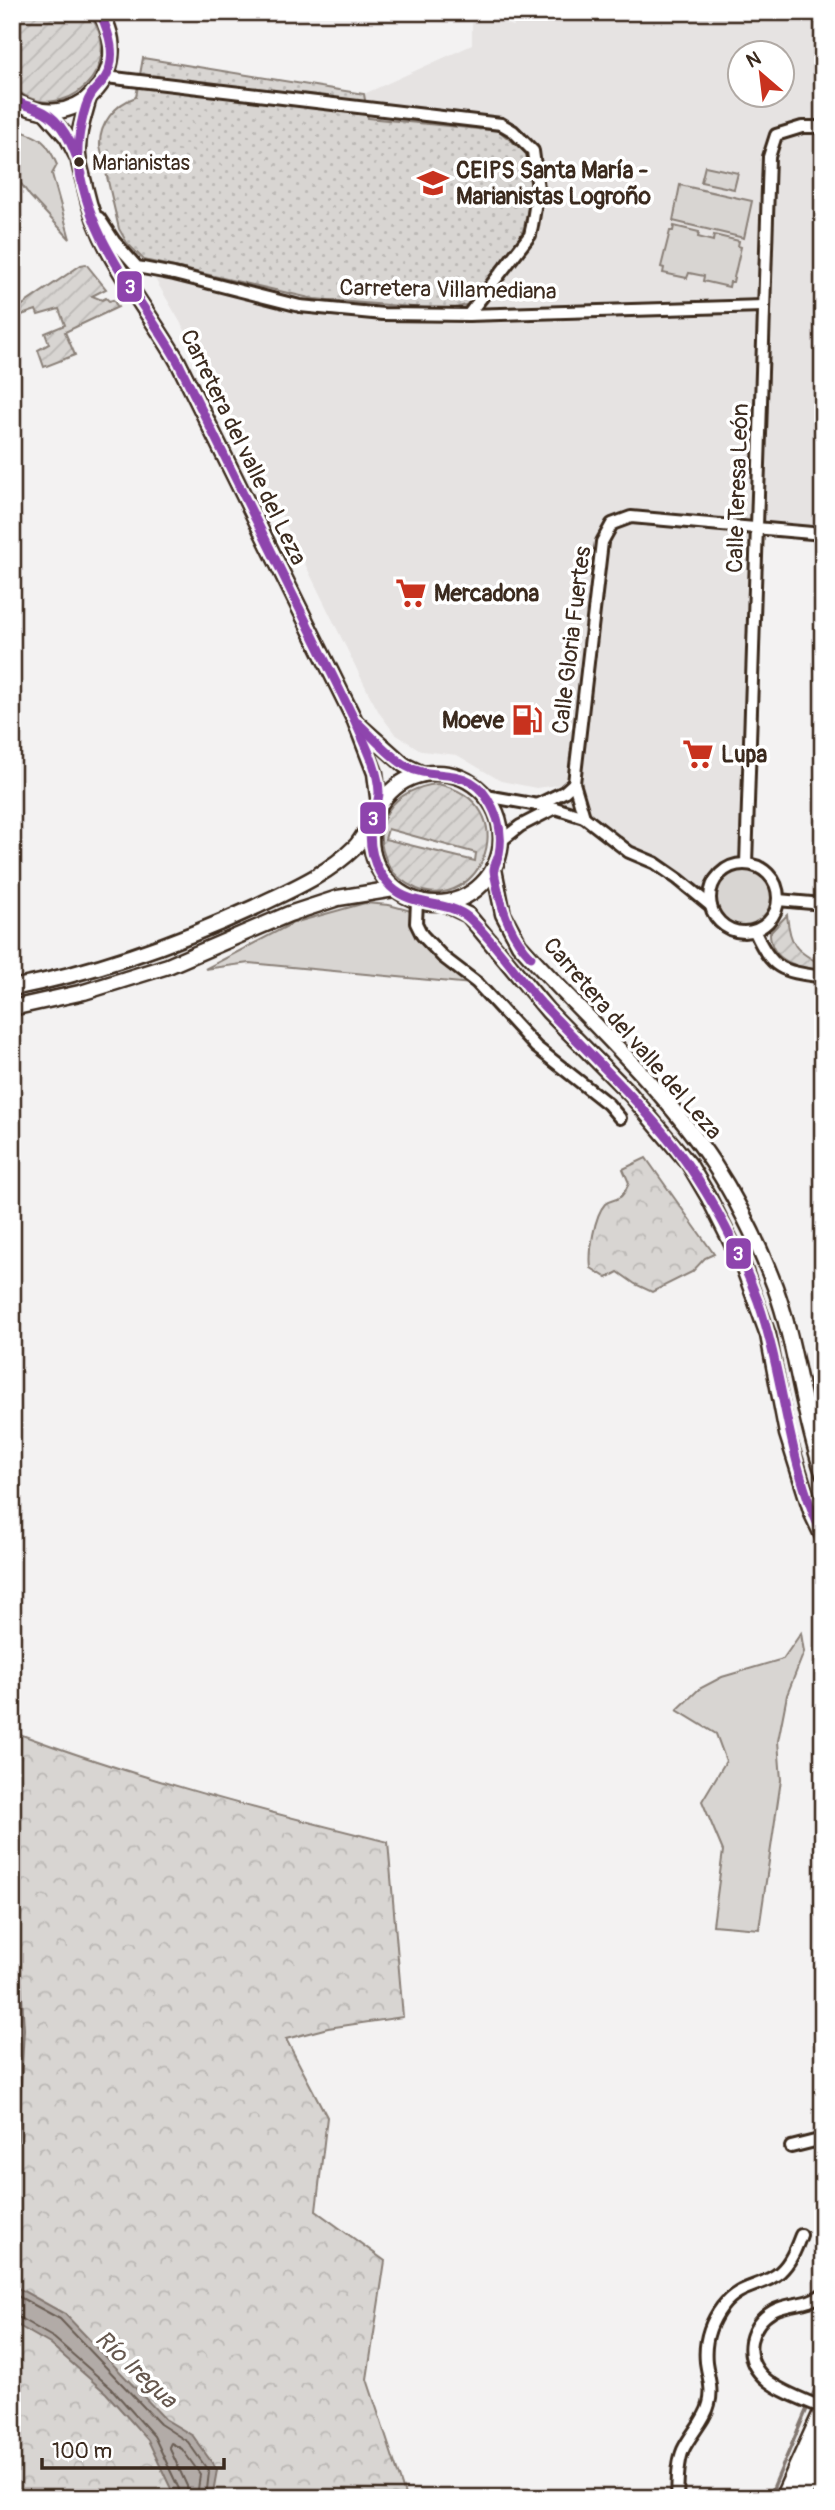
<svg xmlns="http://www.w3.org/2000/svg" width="835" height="2510" viewBox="0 0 835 2510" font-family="Pangolin,sans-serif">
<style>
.built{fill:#e6e3e2;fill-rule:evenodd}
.grass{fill:#d8d5d2;stroke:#8a8078;stroke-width:2}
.forest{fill:url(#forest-crowns);stroke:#8a8078;stroke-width:2}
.park{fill:url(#park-dots);stroke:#8a8078;stroke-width:2}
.garden{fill:url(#garden-furrows);stroke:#8a8078;stroke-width:2;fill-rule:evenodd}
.water{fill:#b2aba7;stroke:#827770;stroke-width:2}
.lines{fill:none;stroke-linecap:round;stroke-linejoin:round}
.shore{stroke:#6b5e55;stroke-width:2}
.stream{stroke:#827770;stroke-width:3.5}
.minor-casing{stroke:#3b2a1e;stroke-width:16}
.secondary-casing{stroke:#3b2a1e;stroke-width:19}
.motorway-casing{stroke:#3b2a1e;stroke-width:24}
.minor{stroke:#fff;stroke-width:10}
.secondary{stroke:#fff;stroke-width:14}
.motorway{stroke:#fff;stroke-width:19}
.bus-1-casing{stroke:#fff;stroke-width:14}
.bus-1{stroke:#8e44ad;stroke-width:9}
.bus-dot{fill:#3b2a1e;stroke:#fff;stroke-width:2.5}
.labels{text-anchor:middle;stroke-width:7;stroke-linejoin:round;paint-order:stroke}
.bus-label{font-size:21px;fill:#3b2a1e;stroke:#fff;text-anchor:start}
.poi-label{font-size:23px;font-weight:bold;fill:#3b2a1e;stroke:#fff;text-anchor:start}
.street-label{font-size:23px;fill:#3b2a1e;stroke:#fff}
.water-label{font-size:24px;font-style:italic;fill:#65574e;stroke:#fff}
.line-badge{stroke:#fff;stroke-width:2.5}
.badge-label{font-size:19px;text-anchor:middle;font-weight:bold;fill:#fff}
</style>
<defs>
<pattern id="forest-crowns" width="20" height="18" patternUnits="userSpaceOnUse" patternTransform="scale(1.75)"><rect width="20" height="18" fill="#d8d5d2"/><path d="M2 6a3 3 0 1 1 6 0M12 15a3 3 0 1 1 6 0" fill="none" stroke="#bab7b4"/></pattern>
<pattern id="park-dots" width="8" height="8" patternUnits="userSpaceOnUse" patternTransform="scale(1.75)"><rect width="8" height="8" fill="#d8d5d2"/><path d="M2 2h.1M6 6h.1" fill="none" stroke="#bab7b4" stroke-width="1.8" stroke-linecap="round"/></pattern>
<pattern id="garden-furrows" width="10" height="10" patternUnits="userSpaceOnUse" patternTransform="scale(1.75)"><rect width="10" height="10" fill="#d8d5d2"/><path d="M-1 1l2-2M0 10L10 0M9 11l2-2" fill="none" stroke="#bab7b4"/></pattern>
</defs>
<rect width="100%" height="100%" fill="#f3f2f2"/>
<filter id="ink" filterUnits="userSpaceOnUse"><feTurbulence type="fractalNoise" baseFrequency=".0143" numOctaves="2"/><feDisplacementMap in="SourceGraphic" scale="14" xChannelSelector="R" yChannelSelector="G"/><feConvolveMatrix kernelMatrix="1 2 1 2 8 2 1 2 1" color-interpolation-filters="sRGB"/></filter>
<g filter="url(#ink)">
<!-- built -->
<path class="built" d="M507 12H823V534L757 527 746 864 726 869 718 876 710 896 701 898 602 830 555 808 573 783 536 788 501 781 457 755 422 751 395 734 380 714 370 696 218 387 144 260 127 243 119 229 113 207 100 146 99 134 103 124 126 101 136 97 143 58 364 94 472 45V14L514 26ZM740 52H782V94H740Z"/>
<!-- grass -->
<g class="grass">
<path d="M12 128C39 137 46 138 57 165L52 174 70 239 30 196 12 171Z"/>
<polygon points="705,166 738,173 734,189 701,182"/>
<polygon points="680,185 752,201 744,238 673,221"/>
<polygon points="674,226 699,232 698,237 713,241 714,235 739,241 738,246 741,247 733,282 730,282 729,287 703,281 704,276 689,273 687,278 663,273 664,268 661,267 670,231 673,231"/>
<circle cx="743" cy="897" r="28"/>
<polygon points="365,903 389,905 422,914 425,937 472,984 249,963 205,969 293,923"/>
<polygon points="801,1633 804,1652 787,1695 778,1741 781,1780 759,1929 713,1925 723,1851 702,1801 726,1761 716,1734 677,1710 699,1689 722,1677 783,1659"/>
</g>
<!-- forest -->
<g class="forest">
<path d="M646 1158 714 1254 705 1258 692 1272 652 1292 635 1284 618 1272 607 1278 591 1268C589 1252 594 1216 605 1204 609 1200 615 1201 620 1197 624 1195 627 1187 629 1183L623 1169Z"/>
<path d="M12 1724 14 1732C136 1778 262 1811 388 1842L403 2017 328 2028 286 2039 327 2117 316 2211 385 2261 367 2379 406 2498H12Z"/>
</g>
<!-- park -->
<path class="park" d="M143 58 364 94 368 118 499 131 526 153 532 167 534 179 524 228 513 251 469 304 449 310 314 299 144 260 127 243 119 229 100 146C99 124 115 104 136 97Z"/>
<!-- garden -->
<g class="garden">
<path d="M12 12H87C133 64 61 133 12 86Z"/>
<polygon points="86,264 106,289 92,296 102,300 106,298 109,301 113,300 118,307 65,332 75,355 44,367 38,350 49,344 45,333 65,325 59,309 38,315 36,310 16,317 14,311 81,265"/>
<path d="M438 784C527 804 481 914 417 889 406 884 395 877 389 866 366 823 394 788 438 784ZM388 829 476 853 475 861 385 839Z"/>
<path d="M787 915C790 945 795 951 823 965V971C799 968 770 962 770 933Z"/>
</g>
<!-- water -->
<g class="water">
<polygon points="12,1967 21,1980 24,2029 18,2140 12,2162"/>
<polygon points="12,2271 16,2287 65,2314 165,2419 193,2436 217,2470 212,2498 170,2498 173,2493 148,2440 106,2393 50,2344 12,2322"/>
</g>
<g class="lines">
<!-- shore -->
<g class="shore">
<polyline points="12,1979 15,1983 17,2029 12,2114"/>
<polyline points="12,2293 60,2319 160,2424 188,2442 209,2472 206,2498"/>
<polyline points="12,2316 18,2317 54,2338 111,2388 154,2436 179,2489 178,2498"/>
<polyline points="188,2498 187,2486 169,2447 171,2443 182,2449 200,2474 197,2498"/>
</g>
<!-- stream -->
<polyline class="stream" points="769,2498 823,2371"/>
<defs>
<g id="minor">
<polyline points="106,77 501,124 513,131 533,151 538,189 532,226 530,235 468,315"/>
<polyline points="99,218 114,241 137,267 174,274 300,306 383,314 468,315 763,306"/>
<polyline points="574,783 602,542 612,524 631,517 823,534"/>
<polyline points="486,796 555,808 584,817 629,852 655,863 678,879 711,906"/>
<polyline points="537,805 564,792 574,783 584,817"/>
<polyline points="501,841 520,826 555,808"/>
<polyline points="746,864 769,157 776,135 802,127 823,127"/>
<circle cx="744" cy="898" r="34"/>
<polyline points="778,900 823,904"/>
<polyline points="417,901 416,923 422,935 443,957 477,983 536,1047 608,1104 620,1118"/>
<path d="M755 932C773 971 782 971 823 977"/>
<polyline points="791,2147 823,2139"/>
<path d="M823 2294C807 2306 789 2302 773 2311 761 2318 754 2328 751 2341 744 2382 794 2395 823 2408"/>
<path d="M677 2498C678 2482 677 2464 683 2450 690 2434 705 2421 709 2404 713 2389 708 2377 706 2362 704 2342 710 2323 722 2307 740 2283 762 2288 780 2272 791 2262 796 2248 801 2235"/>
</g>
<g id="secondary">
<path d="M89 97C84 116 77 135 78 155 79 166 83 177 85 187 100 257 144 302 178 362L355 721 375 773 379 805"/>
<path d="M12 99C72 140 139 72 100 12"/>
<polyline points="45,112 67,137 77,156"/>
<polyline points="358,724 404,765 423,774"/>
<circle cx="436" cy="838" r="65"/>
<path d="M494 869 503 914 519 944C582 1015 661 1084 713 1163 738 1201 759 1245 775 1287 797 1348 802 1412 823 1473"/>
<polyline points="445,904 468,915 548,1011 630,1094 689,1164 709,1198 743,1266 768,1335 787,1434 812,1514 823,1537"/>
<path d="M12 988C97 972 177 943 255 907 290 890 327 875 355 847 361 841 365 832 370 825"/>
<polyline points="12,1008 84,992 168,966 289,914 338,898 394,889"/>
</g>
<g id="motorway">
<polyline points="785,2498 823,2414"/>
<polyline points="800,2498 823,2450"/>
</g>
</defs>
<!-- minor casing -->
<use href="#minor" class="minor-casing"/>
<!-- secondary casing -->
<use href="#secondary" class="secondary-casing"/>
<!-- motorway casing -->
<use href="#motorway" class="motorway-casing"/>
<!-- minor -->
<use href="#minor" class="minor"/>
<!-- secondary -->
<use href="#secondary" class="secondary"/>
<!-- motorway -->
<use href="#motorway" class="motorway"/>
<defs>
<g id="bus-1">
<path d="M100 12C109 33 118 57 105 78 101 84 95 89 91 95 83 107 77 142 78 157 85 238 140 295 178 362L355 721C364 743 378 767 379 792 379 801 375 809 373 818 366 842 373 869 391 887 413 908 446 899 469 918 495 942 517 976 541 1003 586 1051 635 1096 675 1147 710 1193 738 1247 758 1301 785 1379 787 1461 823 1536"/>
<path d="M12 99C22 105 34 107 44 112 65 123 76 153 82 174"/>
<path d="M358 723C373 737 389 756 406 766 433 782 465 764 487 798 499 816 503 833 499 854 498 859 494 865 494 870 494 874 496 881 497 886 503 913 511 936 531 957"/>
</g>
</defs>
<!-- bus-1 casing -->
<use href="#bus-1" class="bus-1-casing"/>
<!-- bus-1 -->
<use href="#bus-1" class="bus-1"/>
</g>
</g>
<!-- icons -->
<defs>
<symbol id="university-bare" viewBox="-9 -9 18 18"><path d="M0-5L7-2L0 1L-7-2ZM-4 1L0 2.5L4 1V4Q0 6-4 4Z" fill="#c8321e" stroke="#fff" stroke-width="2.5" paint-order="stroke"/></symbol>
<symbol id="supermarket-bare" viewBox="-9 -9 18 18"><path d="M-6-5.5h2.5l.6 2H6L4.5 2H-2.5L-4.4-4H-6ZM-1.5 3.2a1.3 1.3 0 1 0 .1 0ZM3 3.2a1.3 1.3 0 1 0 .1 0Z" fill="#c8321e" stroke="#fff" stroke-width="2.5" paint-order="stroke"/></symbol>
<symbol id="fuel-bare" viewBox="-9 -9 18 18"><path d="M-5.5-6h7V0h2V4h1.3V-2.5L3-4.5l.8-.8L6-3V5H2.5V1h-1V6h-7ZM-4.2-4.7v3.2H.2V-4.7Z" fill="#c8321e" stroke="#fff" stroke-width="2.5" paint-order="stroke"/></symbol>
</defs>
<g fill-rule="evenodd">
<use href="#university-bare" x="411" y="161" width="44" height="44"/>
<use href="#supermarket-bare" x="389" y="571" width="44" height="44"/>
<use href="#fuel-bare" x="505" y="698" width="44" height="44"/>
<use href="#supermarket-bare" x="676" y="732" width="44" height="44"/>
</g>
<!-- markers -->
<circle class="bus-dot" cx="79" cy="162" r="6"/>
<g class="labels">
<!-- bus labels -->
<g class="bus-label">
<text x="92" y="170">Marianistas</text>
</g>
<!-- poi labels -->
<g class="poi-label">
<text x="456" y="178">CEIPS Santa María -<tspan x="456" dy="26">Marianistas Logroño</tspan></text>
<text x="434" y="601">Mercadona</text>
<text x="504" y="728" text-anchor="end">Moeve</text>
<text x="721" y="762">Lupa</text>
</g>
<!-- street labels -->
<g class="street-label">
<text transform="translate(448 289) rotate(1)" y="8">Carretera Villamediana</text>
<text transform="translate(244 447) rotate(64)" y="8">Carretera del valle del Leza</text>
<text transform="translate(737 488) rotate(-88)" y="8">Calle Teresa León</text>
<text transform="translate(571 640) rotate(-83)" y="8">Calle Gloria Fuertes</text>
<text transform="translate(633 1038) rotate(49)" y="8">Carretera del valle del Leza</text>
</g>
<!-- water labels -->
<g class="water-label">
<text transform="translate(136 2369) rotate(43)" y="8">Río Iregua</text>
</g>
</g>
<g class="line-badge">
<rect x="116" y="270" width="27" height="33" rx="7" fill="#8e44ad"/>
<rect x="359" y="801" width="28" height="34" rx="7" fill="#8e44ad"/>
<rect x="725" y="1237" width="27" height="33" rx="7" fill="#8e44ad"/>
</g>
<g class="badge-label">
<text x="130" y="293">3</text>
<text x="373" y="825">3</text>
<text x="738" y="1260">3</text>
</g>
<!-- margin -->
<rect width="835" height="2510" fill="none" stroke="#fff" stroke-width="42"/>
<rect x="21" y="21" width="793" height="2468" fill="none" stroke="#3b2a1e" stroke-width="2.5" filter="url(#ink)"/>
<!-- north arrow -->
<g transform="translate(761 74) rotate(332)"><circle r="33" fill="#ffffff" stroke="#b1aaa5" stroke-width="2"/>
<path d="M0-5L12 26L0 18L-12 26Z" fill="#c8321e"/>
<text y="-10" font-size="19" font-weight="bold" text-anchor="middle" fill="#3b2a1e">N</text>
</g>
<!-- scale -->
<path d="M42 2458v10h182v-10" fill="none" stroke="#3b2a1e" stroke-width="3.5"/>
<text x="52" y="2458" font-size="21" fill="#3b2a1e" stroke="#ffffff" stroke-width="5" paint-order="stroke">100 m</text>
</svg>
